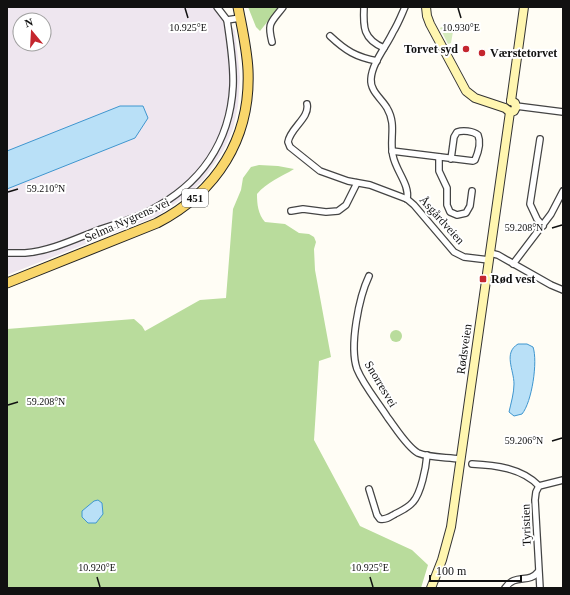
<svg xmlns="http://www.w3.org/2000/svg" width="570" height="595" viewBox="0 0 570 595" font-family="'Times New Roman',serif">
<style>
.industrial{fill:#eee6ef;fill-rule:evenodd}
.green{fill:#d5ebbd}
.forest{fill:#b9dc9c}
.water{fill:#b9e0f7;stroke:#3f96cf}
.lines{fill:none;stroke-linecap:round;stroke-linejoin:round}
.street-casing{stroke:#444;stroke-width:8}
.secondary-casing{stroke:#333;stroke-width:10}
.primary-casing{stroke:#222;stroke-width:11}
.street{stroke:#fff;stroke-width:5.5}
.secondary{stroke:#fff6b0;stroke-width:8}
.primary{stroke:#f9d66b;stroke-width:9}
.ticks{fill:none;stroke:#111;stroke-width:1.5}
.poi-dot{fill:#c4262e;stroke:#fff;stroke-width:1.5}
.labels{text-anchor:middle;stroke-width:4;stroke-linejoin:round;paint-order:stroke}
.shield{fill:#fff;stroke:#585858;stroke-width:1}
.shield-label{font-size:11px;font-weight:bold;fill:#111}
.poi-label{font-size:12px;font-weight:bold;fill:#111;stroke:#fff;text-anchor:start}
.street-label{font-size:12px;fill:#111;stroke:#fff}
.ticks-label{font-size:10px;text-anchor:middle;fill:#111;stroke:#fff;stroke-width:4;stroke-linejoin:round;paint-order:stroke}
</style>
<rect width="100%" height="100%" fill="#fffdf5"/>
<!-- industrial -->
<path class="industrial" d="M7 7H215L235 31 240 77 238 106 233 129 223 151 204 179 189 194 157 216 7 275ZM20 20H44V44H20Z"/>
<!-- green -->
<polygon class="green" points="443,25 454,26 451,43 448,44 440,28 442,27"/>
<!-- forest -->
<g class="forest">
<polygon points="248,7 279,7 260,31 256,27"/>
<path d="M259 165 278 166 294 169C281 177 267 182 257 194 257 204 258 214 265 222L285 224 299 233 309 234 314 237 316 242 314 249 315 270 331 357 319 361 314 440 360 526 412 550 428 565 421 588H7V329L134 319 142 326 145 331 200 300 226 298 233 209 241 190 243 178 251 167Z"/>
<circle cx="396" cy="336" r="6"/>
</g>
<!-- water -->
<g class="water">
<polygon points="120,106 143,106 148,118 135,138 7,189 7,151"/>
<path d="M518 344H527L533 347C538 361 532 402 522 414L514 416 509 412C511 403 514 393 514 384 514 370 503 353 518 344Z"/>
<polygon points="98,500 102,503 103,514 96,523 88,523 82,517 82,511 94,501"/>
</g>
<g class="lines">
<defs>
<g id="street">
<polyline points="217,7 227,20 240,18"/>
<path d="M364 7C363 27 363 39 384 48"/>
<path d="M405 7C401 16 398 24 393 32 386 47 372 63 371 79 370 91 382 99 387 108 397 125 389 139 393 156 396 171 410 185 407 199"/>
<path d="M330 36C346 51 356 57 377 61"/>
<path d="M272 42C267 22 271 23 283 7"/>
<path d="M307 104C310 118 290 128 288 142L290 147 320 171 348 181 370 185 407 199 414 205 454 252 464 257 489 260"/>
<polyline points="516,106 563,112"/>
<polyline points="540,139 530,204 537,219 543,226"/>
<path d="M392 151 473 161 475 160C478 153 481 142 478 135 473 131 463 130 457 132L454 137 451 159"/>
<polyline points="439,157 439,171 447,188 447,205 450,212 457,215 466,213 470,206 472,191"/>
<polyline points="291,211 303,209 326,212 338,211 346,205 357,183"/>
<path d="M7 253C13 253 19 253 25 253 51 251 77 238 101 229 117 224 134 218 149 211 200 185 230 143 233 86 234 64 230 41 227 20"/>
<polyline points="490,253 498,255 551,285 563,290"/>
<polyline points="513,264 551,214 563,191"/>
<path d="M369 276C359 297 349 346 357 369 364 386 378 402 388 418 395 427 407 447 418 453 430 458 447 457 460 459"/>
<path d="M472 464C495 465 522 468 539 486"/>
<path d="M369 489 377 515 380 519C386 520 390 517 395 514 401 511 408 508 413 502 421 493 426 468 427 455"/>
<path d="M505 588C515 573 529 584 538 572"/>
<polyline points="540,588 535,500 536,492 539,486 563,480"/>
</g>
<g id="secondary">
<polyline points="426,7 427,16 430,24 466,91 475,98 505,108 510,112"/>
<polyline points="511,101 524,7"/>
<polyline points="510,112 514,111 516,107 515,103 511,101"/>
<polyline points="431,588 442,560 451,527 510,112"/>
</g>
<path id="primary" d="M7 283 157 223C217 192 251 138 248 70 247 49 242 28 238 7"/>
</defs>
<!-- street casing -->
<use href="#street" class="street-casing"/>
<!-- secondary casing -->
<use href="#secondary" class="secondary-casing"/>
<!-- primary casing -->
<use href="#primary" class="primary-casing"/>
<!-- street -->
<use href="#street" class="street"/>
<!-- secondary -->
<use href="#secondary" class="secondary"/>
<!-- primary -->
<use href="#primary" class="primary"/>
</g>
<!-- ticks -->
<path class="ticks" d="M185 8 188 18M458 8 461 18M8 192 18 189M552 228 562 225M8 405 18 402M552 441 562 438M97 577 100 587M370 577 373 587"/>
<!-- markers -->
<g class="poi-dot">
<circle cx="466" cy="49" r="4"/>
<circle cx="482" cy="53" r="4"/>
<rect x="479" y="275" width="8" height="8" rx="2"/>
</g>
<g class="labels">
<!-- shield labels -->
<rect class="shield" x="182" y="189" width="26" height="18" rx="3"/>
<g class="shield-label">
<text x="195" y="202">451</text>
</g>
<!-- poi labels -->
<g class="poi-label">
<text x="458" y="53" text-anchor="end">Torvet syd</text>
<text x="490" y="57">Værstetorvet</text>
<text x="491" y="283">Rød vest</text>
</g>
<!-- street labels -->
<g class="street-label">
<text transform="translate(127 220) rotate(-24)" y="4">Selma Nygrens vei</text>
<text transform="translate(442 220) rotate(48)" y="4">Åsgårdveien</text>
<text transform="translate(464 349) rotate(-82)" y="4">Rødsveien</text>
<text transform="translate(381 384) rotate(59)" y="4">Snorresvei</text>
<text transform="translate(526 525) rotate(-92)" y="4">Tyristien</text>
</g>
</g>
<g class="ticks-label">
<text x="188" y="31">10.925°E</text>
<text x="461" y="31">10.930°E</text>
<text x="46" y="192">59.210°N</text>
<text x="524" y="231">59.208°N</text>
<text x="46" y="405">59.208°N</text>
<text x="524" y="444">59.206°N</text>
<text x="97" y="571">10.920°E</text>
<text x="370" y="571">10.925°E</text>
</g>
<!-- border -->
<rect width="570" height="595" fill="none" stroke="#111111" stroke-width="16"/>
<!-- north arrow -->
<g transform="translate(32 32) rotate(342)"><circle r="19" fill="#ffffff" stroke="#a0a0a0"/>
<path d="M0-3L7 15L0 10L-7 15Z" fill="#c4262e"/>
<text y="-6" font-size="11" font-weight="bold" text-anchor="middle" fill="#111111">N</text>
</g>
<!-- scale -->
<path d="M430 575v6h91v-6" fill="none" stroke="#111111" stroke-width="2"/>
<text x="436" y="575" font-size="12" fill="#111111" stroke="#ffffff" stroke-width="3" paint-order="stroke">100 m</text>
</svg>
